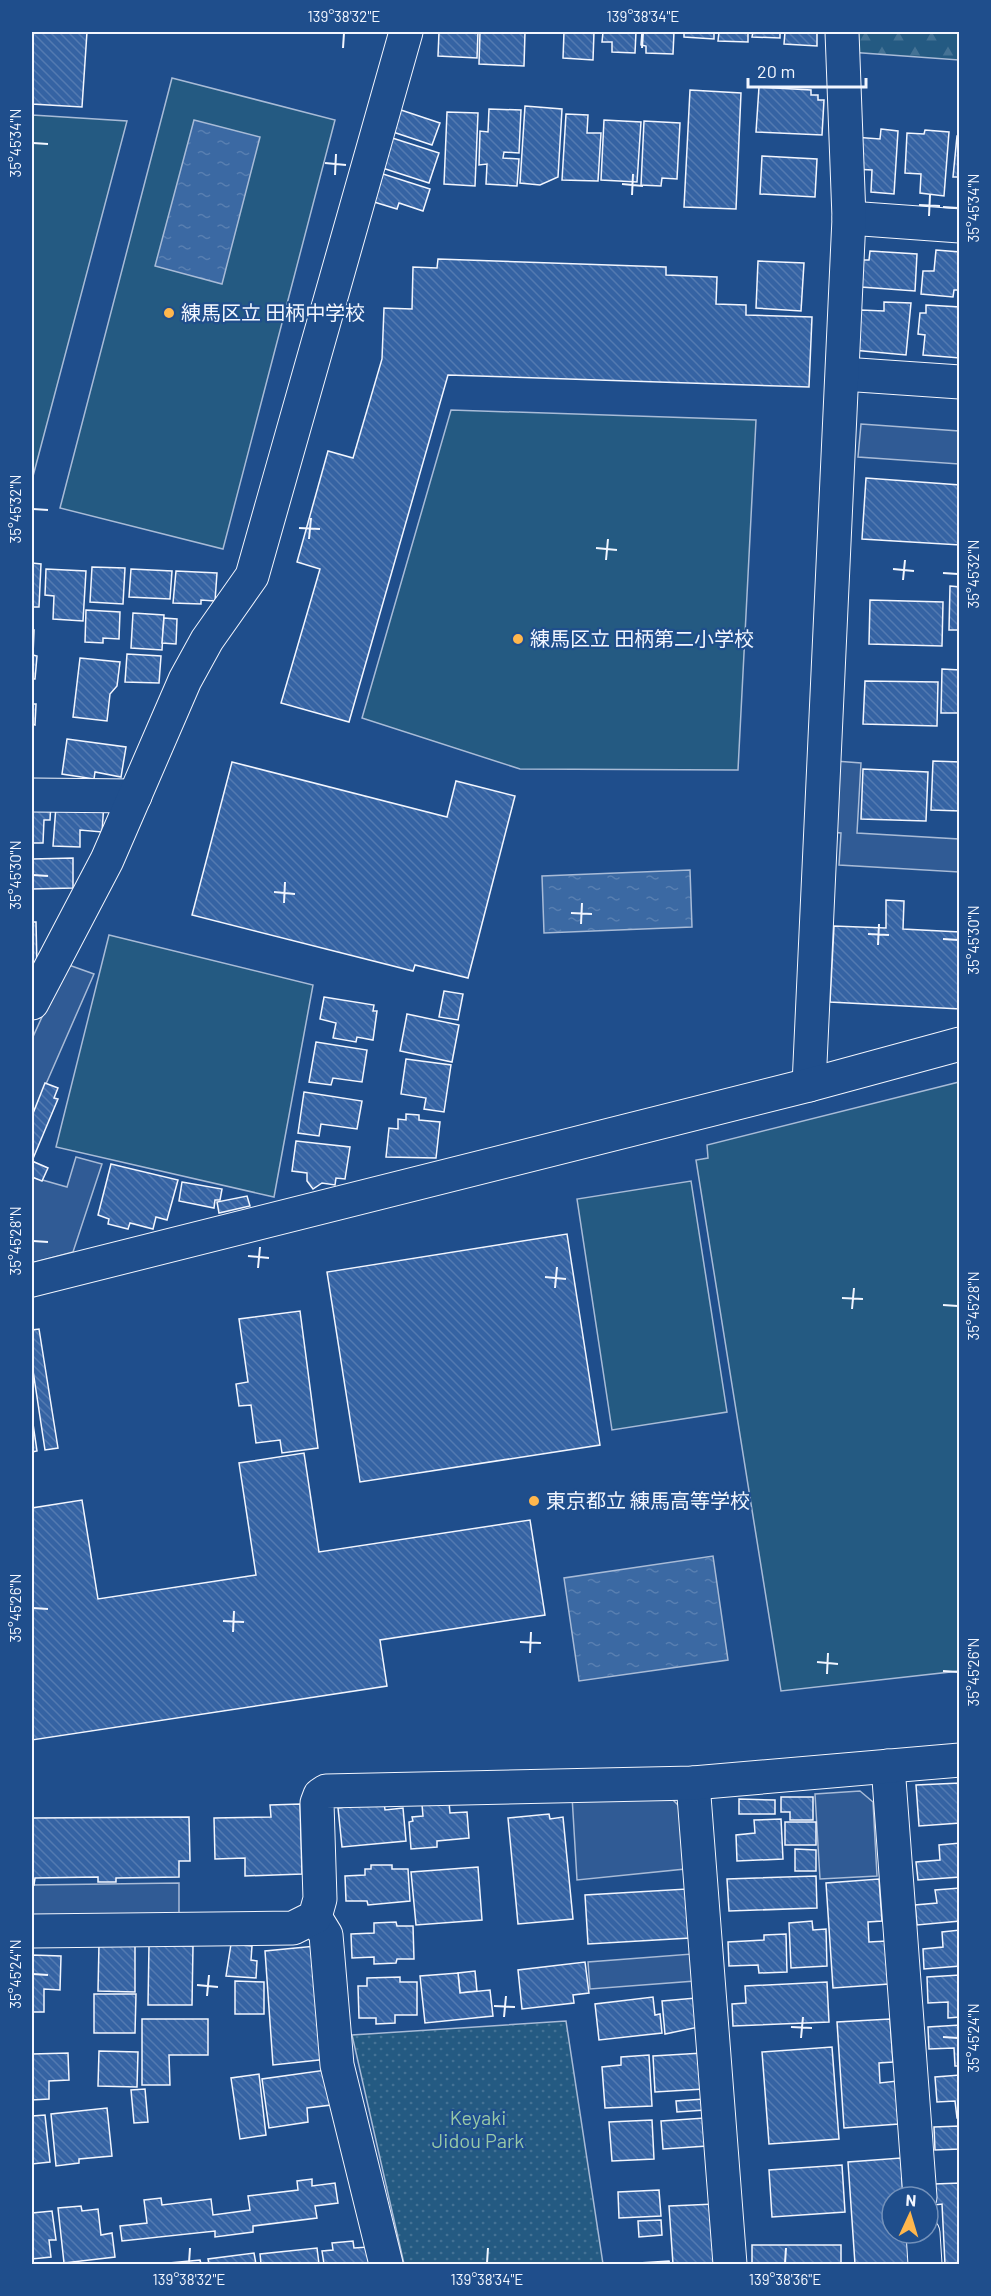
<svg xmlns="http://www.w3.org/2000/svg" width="991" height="2296" viewBox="0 0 991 2296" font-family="Barlow,'Noto Sans JP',sans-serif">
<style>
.grass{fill:url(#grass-dots);stroke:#a8bbd7;stroke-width:1.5}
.forest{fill:url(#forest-firs);stroke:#a8bbd7;stroke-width:1.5}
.garden{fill:#245a82;stroke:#a8bbd7;stroke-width:1.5}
.parking{fill:#305b95;stroke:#a8bbd7;stroke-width:1.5}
.water{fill:url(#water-ripples);stroke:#a8bbd7;stroke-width:1.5}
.building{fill:url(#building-back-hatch);stroke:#f2f6ff;stroke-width:1.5}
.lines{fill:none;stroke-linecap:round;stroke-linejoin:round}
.minor-casing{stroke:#f2f6ff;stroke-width:35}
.minor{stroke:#1f4e8c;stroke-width:33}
.ticks{fill:none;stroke:#f2f6ff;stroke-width:2}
.poi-dot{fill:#ffb74d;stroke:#1f4e8c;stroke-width:2}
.labels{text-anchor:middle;stroke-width:4.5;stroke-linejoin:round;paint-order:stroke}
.poi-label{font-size:20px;fill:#f2f6ff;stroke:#1f4e8c;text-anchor:start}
.park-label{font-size:20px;fill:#97c8a6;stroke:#1f4e8c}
.neatline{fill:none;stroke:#f2f6ff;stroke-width:2}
.ticks-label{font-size:15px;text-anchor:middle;fill:#f2f6ff}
</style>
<defs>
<pattern id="grass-dots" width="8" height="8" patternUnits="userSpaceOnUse" patternTransform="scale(1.5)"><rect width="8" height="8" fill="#245a82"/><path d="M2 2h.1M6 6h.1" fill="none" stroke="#447295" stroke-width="1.8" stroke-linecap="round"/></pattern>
<pattern id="forest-firs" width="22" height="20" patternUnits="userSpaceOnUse" patternTransform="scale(1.5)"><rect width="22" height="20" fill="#245a82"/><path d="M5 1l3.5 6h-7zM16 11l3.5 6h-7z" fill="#447295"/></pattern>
<pattern id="water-ripples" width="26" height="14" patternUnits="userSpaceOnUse" patternTransform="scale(1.5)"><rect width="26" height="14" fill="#3b69a3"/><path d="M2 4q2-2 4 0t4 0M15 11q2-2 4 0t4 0" fill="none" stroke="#587fb1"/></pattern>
<pattern id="building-back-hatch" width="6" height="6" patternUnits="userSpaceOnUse" patternTransform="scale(1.5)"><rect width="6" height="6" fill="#3563a3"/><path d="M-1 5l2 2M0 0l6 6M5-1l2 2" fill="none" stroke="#537ab1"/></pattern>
</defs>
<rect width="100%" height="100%" fill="#1f4e8c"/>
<!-- grass -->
<polygon class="grass" points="566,2021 603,2264 404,2264 352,2035"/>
<!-- forest -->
<polygon class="forest" points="848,32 959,32 959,60 849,52"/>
<!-- garden -->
<g class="garden">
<polygon points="172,78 335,120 223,549 60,508"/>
<polygon points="32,115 127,121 32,480"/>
<polygon points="451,410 756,420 738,770 520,769 362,718"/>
<polygon points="109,935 313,985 274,1197 56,1147"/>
<polygon points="959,1082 959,1671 781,1691 696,1160 708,1158 707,1145"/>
<polygon points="691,1181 727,1412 612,1430 577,1199"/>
</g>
<!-- parking -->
<g class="parking">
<polygon points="861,424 959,431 959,464 858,457"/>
<polygon points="835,761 861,763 857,833 959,839 959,872 839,865 841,833 831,832"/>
<polygon points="66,964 94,974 32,1116 32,1039"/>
<polygon points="76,1157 102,1164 73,1252 32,1263 32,1177 67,1187"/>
<polygon points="860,1791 873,1802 877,1876 820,1879 815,1794"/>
<polygon points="572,1796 670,1797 681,1808 685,1869 577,1880"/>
<polygon points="179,1883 179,1915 32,1917 32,1885"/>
<polygon points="692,1954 695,1981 590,1989 588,1962"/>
</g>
<!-- water -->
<g class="water">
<polygon points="194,120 260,137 222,284 155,266"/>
<polygon points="690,870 692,927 544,933 542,876"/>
<polygon points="713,1556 728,1660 579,1681 564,1578"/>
</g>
<!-- building -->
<g class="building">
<polygon points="32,32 87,32 82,107 32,104"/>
<polygon points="439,32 478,32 477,58 438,56"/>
<polygon points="480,32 525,32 524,66 479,64"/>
<polygon points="564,32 594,32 593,60 563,58"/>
<polygon points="603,32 636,32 635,53 612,52 612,42 602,42"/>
<polygon points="642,32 674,32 673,54 646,53 646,46 641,45"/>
<polygon points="684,32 714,32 714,39 684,37"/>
<polygon points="719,32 748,32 748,42 718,41"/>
<polygon points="753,32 780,32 780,38 752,37"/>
<polygon points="785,32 817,32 817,46 784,44"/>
<polygon points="759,87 811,90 811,95 818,95 818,100 824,100 822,135 756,132"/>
<polygon points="690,90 741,93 736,209 684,207"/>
<polygon points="389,106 440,123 432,145 381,128"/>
<polygon points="525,106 562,109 558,177 540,185 520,183"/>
<polygon points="489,109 521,110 519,153 504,152 503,158 519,159 517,186 486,184 487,164 479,165 480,131 488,132"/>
<polygon points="447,112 478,113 475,186 444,184"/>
<polygon points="566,114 588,115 587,133 601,133 598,181 562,180"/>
<polygon points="604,120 641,122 637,182 601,180"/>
<polygon points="644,121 680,123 677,179 662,178 661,186 641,185"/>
<polygon points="881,129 898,131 894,194 871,192 872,170 853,169 854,137 880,139"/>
<polygon points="925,130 949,132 944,196 920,193 921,174 905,173 907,133 924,134"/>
<polygon points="383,135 439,153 429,183 373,165"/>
<polygon points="957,136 960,136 960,177 953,177"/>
<polygon points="762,156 817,159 815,197 760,194"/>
<polygon points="383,174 430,189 423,211 399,203 397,209 374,202"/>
<polygon points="936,250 960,252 960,290 954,290 953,297 921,294 923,271 934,271"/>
<polygon points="870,251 917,254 915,291 861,287 862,260 869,260"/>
<polygon points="438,259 666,267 666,275 717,277 716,304 746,305 746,315 812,317 809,387 448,375 349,722 281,703 320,569 297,562 328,451 353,458 382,359 384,308 412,309 413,267 437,268"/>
<polygon points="758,261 804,263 801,311 756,308"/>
<polygon points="884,302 911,303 906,355 853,350 861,310 884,311"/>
<polygon points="926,305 960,307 960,358 923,355 925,335 918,334 920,313 926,313"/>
<polygon points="866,478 960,485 960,545 862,539"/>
<polygon points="32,563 41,564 39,607 32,607"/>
<polygon points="92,567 125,568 123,604 90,602"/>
<polygon points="46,569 86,571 83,621 53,619 54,596 45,595"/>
<polygon points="131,569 172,571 170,599 129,597"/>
<polygon points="176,571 217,573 215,601 201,600 201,604 173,603"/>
<polygon points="950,586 960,587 960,630 949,630"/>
<polygon points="870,600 943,602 942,646 869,644"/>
<polygon points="86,610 120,612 119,639 103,638 103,643 85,642"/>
<polygon points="133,613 164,615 162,650 131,648"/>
<polygon points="164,618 177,619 176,644 162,643"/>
<polygon points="32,630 34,630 33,655 37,656 35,679 32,679"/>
<polygon points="127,654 161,656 159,683 125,682"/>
<polygon points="80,658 120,662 117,686 110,694 107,721 73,717"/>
<polygon points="942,669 960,670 960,713 941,713"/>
<polygon points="865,681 938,682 937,726 863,724"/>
<polygon points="32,704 36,704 35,725 32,724"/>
<polygon points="67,739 126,747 121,777 95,772 94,779 62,774"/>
<polygon points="933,761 960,762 960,811 931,810"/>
<polygon points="232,762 447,817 456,781 515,796 468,978 415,965 413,971 192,915"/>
<polygon points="863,769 928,772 926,821 861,819"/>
<polygon points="32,803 51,803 50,820 44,820 43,843 32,843"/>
<polygon points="104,803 102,832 80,830 80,847 53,846 56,806"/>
<polygon points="73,858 73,888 32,889 32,859"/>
<polygon points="886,900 904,901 903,929 960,932 960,1009 830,1002 834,926 886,928"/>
<polygon points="32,922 36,922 37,966 32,966"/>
<polygon points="444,991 463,994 458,1020 439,1017"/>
<polygon points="324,997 374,1005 373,1011 377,1011 373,1040 357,1037 356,1042 333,1038 336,1023 320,1019"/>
<polygon points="407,1014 459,1025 452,1062 400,1051"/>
<polygon points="316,1042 367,1050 362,1082 333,1078 331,1085 309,1082"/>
<polygon points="406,1059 451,1065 444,1112 424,1109 426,1098 401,1094"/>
<polygon points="45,1083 58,1088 54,1098 58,1099 32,1161 48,1168 42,1181 32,1177 32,1116"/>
<polygon points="304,1092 362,1101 357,1129 321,1124 319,1136 298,1133"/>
<polygon points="406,1114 419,1115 419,1120 440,1122 436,1158 386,1157 389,1128 398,1129 398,1119 406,1120"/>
<polygon points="296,1141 350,1147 345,1179 336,1178 335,1185 322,1183 313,1189 307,1181 307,1173 292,1171"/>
<polygon points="111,1164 178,1180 167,1220 156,1217 153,1229 130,1223 128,1229 108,1224 109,1219 98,1215"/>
<polygon points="182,1182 222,1189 220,1200 215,1200 214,1208 179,1201"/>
<polygon points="247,1196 250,1206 219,1213 217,1202"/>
<polygon points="567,1234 600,1445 360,1482 327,1272"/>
<polygon points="300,1311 318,1448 282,1453 280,1440 256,1443 251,1405 239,1406 236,1384 248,1382 239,1319"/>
<polygon points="39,1329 58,1448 45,1450 32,1364 32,1330"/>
<polygon points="32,1417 37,1451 32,1452"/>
<polygon points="304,1453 319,1552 530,1520 545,1615 380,1640 387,1686 32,1740 32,1508 82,1500 98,1599 256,1575 239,1463"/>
<polygon points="960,1783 960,1823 919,1826 916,1785"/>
<polygon points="781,1797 813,1797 813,1820 790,1820 790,1812 781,1812"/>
<polygon points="739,1799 775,1800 775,1814 739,1814"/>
<polygon points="384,1802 385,1810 403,1808 406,1841 342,1847 338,1808"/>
<polygon points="449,1802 450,1813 467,1812 469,1838 437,1841 437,1847 411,1849 409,1822 413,1821 412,1817 423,1816 422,1805"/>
<polygon points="300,1804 302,1874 245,1876 245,1858 215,1859 214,1818 271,1817 270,1805"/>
<polygon points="549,1814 550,1819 563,1817 573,1919 518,1924 508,1818"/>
<polygon points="189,1817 190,1861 179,1861 179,1877 116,1878 116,1882 98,1882 98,1877 35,1878 34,1885 32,1885 32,1818"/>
<polygon points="781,1819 783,1859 737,1861 736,1835 755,1833 754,1820"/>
<rect x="785" y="1822" width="31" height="23"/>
<polygon points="960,1843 960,1877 918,1880 916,1862 940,1860 939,1845"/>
<polygon points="795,1849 816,1850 816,1871 795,1871"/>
<polygon points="371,1865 392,1865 392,1869 408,1869 410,1901 368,1905 367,1901 346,1901 345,1876 365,1875 365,1869 371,1869"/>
<polygon points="478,1867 482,1920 416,1925 411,1872"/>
<polygon points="816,1876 817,1908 729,1911 727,1879"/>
<polygon points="879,1879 882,1921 868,1922 869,1942 886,1941 889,1984 833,1988 826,1883"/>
<polygon points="960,1888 960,1921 917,1925 915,1905 937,1903 935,1890"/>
<polygon points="687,1889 690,1938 588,1944 585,1895"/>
<polygon points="812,1921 813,1930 826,1929 827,1966 791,1968 789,1923"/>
<polygon points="396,1922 397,1926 413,1926 414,1959 397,1959 396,1963 374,1964 374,1957 352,1958 351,1934 374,1933 374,1923"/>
<polygon points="960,1930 960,1966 924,1969 923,1949 943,1947 942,1932"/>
<polygon points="786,1934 787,1972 759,1973 758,1965 729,1966 728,1942 764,1940 764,1935"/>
<polygon points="99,1944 135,1944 135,1992 98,1991"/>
<polygon points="231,1944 252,1946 251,1960 257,1961 256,1978 226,1976"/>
<polygon points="149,1945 193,1946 192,2005 148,2005"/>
<polygon points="316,1946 328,2059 273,2065 265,1951"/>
<polygon points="32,1955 61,1956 60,1990 44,1989 44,2012 32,2012"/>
<polygon points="585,1962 589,1993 573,1995 574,2003 522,2009 518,1970"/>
<polygon points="475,1971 477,1991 460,1993 458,1973"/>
<polygon points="458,1973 460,1993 490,1990 493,2016 425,2023 420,1976"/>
<polygon points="960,1975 960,2017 948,2018 948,2002 928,2003 927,1977"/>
<polygon points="400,1977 400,1982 417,1982 417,2015 395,2015 395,2023 376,2024 376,2018 359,2018 358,1986 367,1986 367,1978"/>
<polygon points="235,1981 264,1982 264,2014 235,2014"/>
<polygon points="827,1982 829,2022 733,2026 732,2004 746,2003 745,1986"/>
<polygon points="94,1994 136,1994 135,2033 94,2033"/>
<polygon points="653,1997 655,2015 660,2014 662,2033 599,2040 595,2004"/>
<polygon points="696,1998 699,2027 665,2034 662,2001"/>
<polygon points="142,2019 208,2019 208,2055 169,2055 170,2085 142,2085"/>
<polygon points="890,2019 893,2062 879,2063 880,2083 897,2081 899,2124 844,2128 837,2022"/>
<polygon points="960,2025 960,2066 955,2066 954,2048 929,2049 928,2027"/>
<polygon points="832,2047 839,2139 769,2144 762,2052"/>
<polygon points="99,2051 138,2052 137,2087 98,2086"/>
<polygon points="68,2053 69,2080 49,2081 49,2099 32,2100 32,2054"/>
<polygon points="702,2053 704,2089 655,2092 653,2056"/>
<polygon points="649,2055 652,2106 605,2108 602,2067 621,2065 621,2057"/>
<polygon points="326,2070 331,2105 307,2108 308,2122 269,2128 262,2079"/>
<polygon points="259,2074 266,2135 240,2139 231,2078"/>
<polygon points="960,2075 960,2118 957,2118 955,2101 937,2102 935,2077"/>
<polygon points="145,2089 148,2122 134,2123 131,2090"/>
<polygon points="704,2099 705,2110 677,2112 676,2101"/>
<polygon points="107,2108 112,2156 79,2159 79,2163 56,2166 51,2114"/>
<polygon points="45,2115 50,2162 32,2164 32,2116"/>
<polygon points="705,2118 707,2146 663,2149 661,2121"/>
<polygon points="652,2120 654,2159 612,2161 609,2122"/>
<polygon points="960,2126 960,2149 935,2150 934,2127"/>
<polygon points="901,2158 903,2197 892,2197 890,2201 892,2233 908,2233 910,2263 855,2264 848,2162"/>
<polygon points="842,2165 845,2212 772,2217 769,2170"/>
<polygon points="312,2179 312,2186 335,2183 338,2203 315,2206 317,2218 253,2226 253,2232 215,2237 215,2231 122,2241 120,2226 147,2223 144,2200 161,2198 162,2205 211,2199 213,2215 250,2210 248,2196 298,2190 297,2181"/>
<polygon points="960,2183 960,2264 945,2264 942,2204 935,2205 934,2184"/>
<polygon points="659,2190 661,2216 619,2218 618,2192"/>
<polygon points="715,2204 715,2264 673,2264 669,2206"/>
<polygon points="81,2206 82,2211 98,2209 101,2235 112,2233 115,2257 64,2263 58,2208"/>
<polygon points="52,2211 56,2240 49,2240 51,2257 32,2259 32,2213"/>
<polygon points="661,2220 662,2235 639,2237 638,2221"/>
<polygon points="353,2241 354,2248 368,2247 370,2264 324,2264 322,2251 333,2250 332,2243"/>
<rect x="752" y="2245" width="89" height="19"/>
<polygon points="317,2248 319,2264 261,2264 260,2254"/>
<polygon points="254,2253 256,2264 209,2264 208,2259"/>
<polygon points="200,2260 201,2264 158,2264"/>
<polygon points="669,2261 670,2264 623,2264"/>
</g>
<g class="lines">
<defs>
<g id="minor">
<polyline points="849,218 960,226"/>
<polyline points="843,374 960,382"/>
<polyline points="32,795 135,796"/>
<polyline points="32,1003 107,860 185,680 207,640 252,576 406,32"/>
<polyline points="809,1085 849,218 842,32"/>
<polyline points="32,1280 809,1085 960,1044"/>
<polyline points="888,1766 920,2197"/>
<polyline points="693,1783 730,2264"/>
<polyline points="315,1917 326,1935 337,2065 386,2264"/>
<polyline points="32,1931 293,1928 315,1917 320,1899 317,1803 320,1795 326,1791 693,1783 960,1760"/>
<polyline points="923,2233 925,2264"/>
</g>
</defs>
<!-- minor casing -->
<use href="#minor" class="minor-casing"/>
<!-- minor -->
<use href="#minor" class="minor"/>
</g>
<!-- ticks -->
<path class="ticks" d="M343 48 344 33M642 48 643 33M33 143 48 144M325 163 346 165M335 175 336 154M622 184 643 186M632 195 633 174M919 205 940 206M943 207 958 208M929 216 930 195M33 509 48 510M299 528 320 529M309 539 311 518M596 548 617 550M606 560 608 539M893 569 914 571M943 573 958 574M903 580 905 560M33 875 48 876M274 892 295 894M284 903 285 882M571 913 592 914M581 924 582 903M868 934 889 935M943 939 958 940M878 945 879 924M33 1241 48 1242M248 1256 269 1258M258 1268 260 1247M545 1277 566 1279M555 1288 557 1267M842 1298 863 1299M943 1305 958 1306M852 1309 854 1288M33 1608 48 1609M223 1621 244 1622M233 1632 234 1611M520 1642 541 1643M530 1653 531 1632M817 1662 838 1664M943 1671 958 1672M827 1674 828 1653M33 1974 48 1975M197 1985 218 1987M207 1996 209 1975M494 2006 515 2007M504 2017 506 1996M791 2027 812 2028M943 2037 958 2038M801 2038 803 2017M189 2263 190 2248M487 2263 488 2248M785 2263 786 2248"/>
<!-- markers -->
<g class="poi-dot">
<circle cx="169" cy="313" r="6"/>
<circle cx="518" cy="639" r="6"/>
<circle cx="534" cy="1501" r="6"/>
</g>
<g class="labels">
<!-- poi labels -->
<g class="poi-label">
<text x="181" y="320">練馬区立 田柄中学校</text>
<text x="530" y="646">練馬区立 田柄第二小学校</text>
<text x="546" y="1508">東京都立 練馬高等学校</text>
</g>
<!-- park labels -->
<g class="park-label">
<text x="478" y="2125">Keyaki<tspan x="478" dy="23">Jidou Park</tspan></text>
</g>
</g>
<!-- border -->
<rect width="991" height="2296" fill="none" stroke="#1f4e8c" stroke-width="66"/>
<!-- north arrow -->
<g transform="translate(910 2215) rotate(4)"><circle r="28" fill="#1f4e8c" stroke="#7391ba" stroke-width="1.5"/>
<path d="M0-4.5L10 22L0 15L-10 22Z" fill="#ffb74d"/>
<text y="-9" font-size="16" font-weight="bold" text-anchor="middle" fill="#f2f6ff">N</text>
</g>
<!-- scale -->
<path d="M748 78v9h118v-9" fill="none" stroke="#f2f6ff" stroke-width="3"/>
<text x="757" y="78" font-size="18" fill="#f2f6ff" stroke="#1f4e8c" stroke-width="4.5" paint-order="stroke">20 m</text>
<rect x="33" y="33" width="925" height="2230" class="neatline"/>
<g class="ticks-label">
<text x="344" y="22">139°38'32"E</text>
<text x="643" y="22">139°38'34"E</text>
<text transform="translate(16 143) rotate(-90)" y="5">35°45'34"N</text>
<text transform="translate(974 208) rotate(-90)" y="5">35°45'34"N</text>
<text transform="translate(16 509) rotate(-90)" y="5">35°45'32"N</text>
<text transform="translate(974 574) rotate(-90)" y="5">35°45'32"N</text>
<text transform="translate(16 875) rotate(-90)" y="5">35°45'30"N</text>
<text transform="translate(974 940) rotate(-90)" y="5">35°45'30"N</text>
<text transform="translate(16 1241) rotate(-90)" y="5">35°45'28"N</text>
<text transform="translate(974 1306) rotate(-90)" y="5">35°45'28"N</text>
<text transform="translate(16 1608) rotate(-90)" y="5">35°45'26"N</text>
<text transform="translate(974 1672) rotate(-90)" y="5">35°45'26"N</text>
<text transform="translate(16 1974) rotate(-90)" y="5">35°45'24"N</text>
<text transform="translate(974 2038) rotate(-90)" y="5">35°45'24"N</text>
<text x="189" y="2285">139°38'32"E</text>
<text x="487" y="2285">139°38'34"E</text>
<text x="785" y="2285">139°38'36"E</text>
</g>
</svg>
